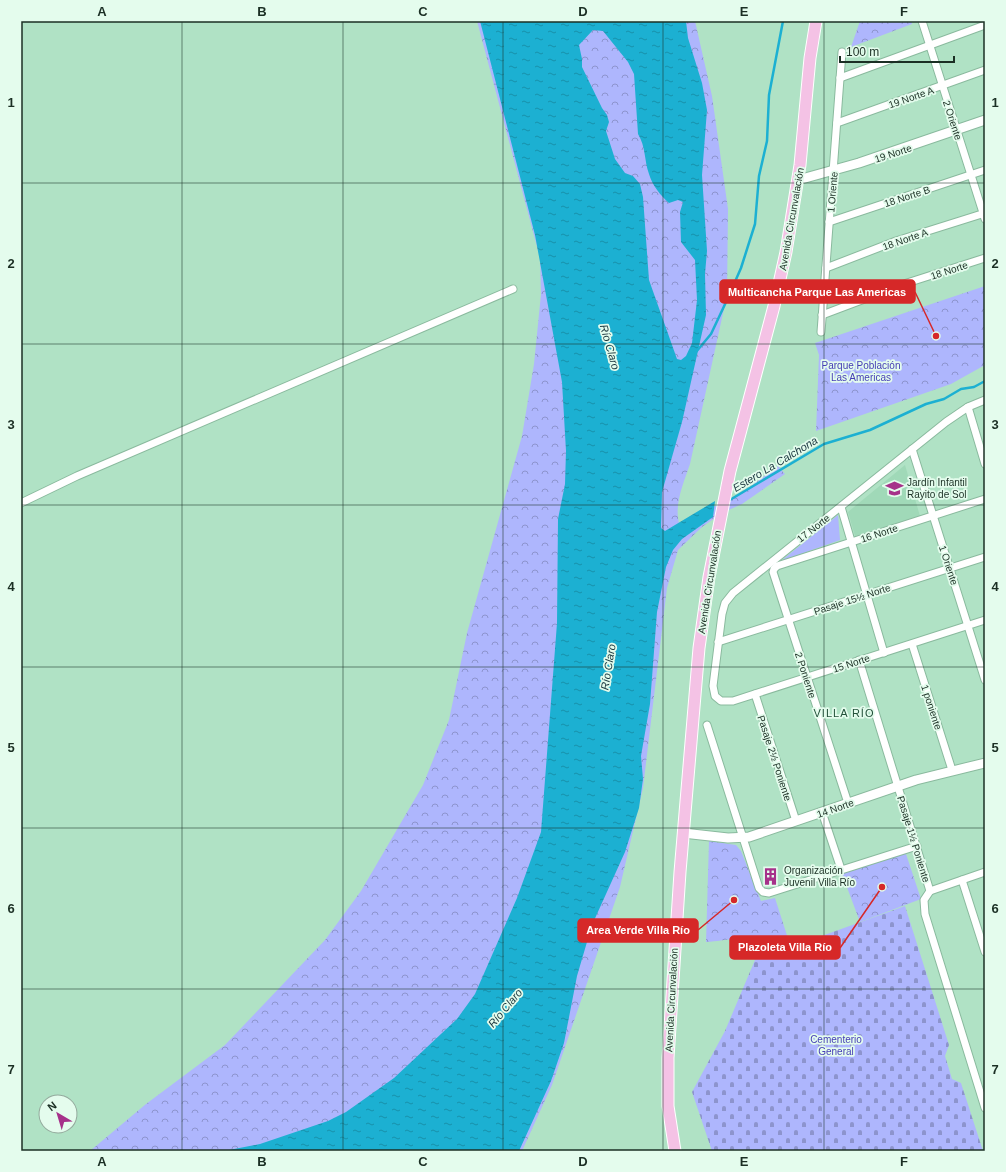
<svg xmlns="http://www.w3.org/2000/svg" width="1006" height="1172" viewBox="0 0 1006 1172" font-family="Helvetica,sans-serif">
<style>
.built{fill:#a0d9b8}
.green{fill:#aeb6fd}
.cemetery{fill:url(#cemetery-stones)}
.park{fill:url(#park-crowns)}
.water{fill:url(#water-ripples);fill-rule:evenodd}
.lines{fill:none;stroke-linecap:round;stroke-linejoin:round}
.stream{stroke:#1cb0d2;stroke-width:2.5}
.street-casing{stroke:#8aba9e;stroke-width:9}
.secondary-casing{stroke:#8aba9e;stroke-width:11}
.primary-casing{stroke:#fff;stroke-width:13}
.street{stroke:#fff;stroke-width:7}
.secondary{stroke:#fff;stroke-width:9}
.primary{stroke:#f4c2e5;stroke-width:11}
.grid{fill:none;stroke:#1b2f24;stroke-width:1;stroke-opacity:0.55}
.labels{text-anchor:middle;stroke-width:3.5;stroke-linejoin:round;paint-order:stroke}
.street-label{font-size:10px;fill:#1b2f24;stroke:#e4fced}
.park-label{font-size:10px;fill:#453db5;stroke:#e4fced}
.poi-label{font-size:10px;fill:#1b2f24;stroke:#e4fced;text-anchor:start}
.water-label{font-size:11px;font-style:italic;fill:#1b373f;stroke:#e4fced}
.neighbourhood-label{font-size:11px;letter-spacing:1px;fill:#225039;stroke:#e4fced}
.leader{fill:none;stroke:#d62828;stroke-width:1.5}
.callout-dot{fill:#d62828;stroke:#e4fced;stroke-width:1.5}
.callout{fill:#d62828;stroke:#d62828;stroke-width:1.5}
.callout-label{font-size:11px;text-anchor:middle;font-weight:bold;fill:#fff}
.neatline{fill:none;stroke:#1b2f24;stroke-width:1.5}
.grid-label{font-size:13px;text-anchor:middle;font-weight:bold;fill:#1b2f24}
</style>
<defs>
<pattern id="cemetery-stones" width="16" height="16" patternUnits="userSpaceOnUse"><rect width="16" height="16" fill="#aeb6fd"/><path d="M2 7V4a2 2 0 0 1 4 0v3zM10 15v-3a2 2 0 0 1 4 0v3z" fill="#8d94cd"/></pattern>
<pattern id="park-crowns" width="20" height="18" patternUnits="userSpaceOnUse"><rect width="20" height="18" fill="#aeb6fd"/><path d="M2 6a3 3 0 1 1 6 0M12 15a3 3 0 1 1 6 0" fill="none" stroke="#8d94cd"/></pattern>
<pattern id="water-ripples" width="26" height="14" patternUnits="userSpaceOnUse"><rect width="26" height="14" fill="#1cb0d2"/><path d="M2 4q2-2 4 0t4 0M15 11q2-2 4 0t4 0" fill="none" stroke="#1890aa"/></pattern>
</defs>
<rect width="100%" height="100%" fill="#b0e2c5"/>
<!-- built -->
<polygon class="built" points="905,465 920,516 855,536 848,512"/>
<!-- green -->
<polygon class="green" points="838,515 840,540 781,561"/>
<!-- cemetery -->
<polygon class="cemetery" points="905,906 949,1045 945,1056 952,1079 961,1083 983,1151 712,1151 692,1092 725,1031 755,960"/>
<!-- park -->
<g class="park">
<path d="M477 21H695L712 96 728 209 727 295 690 464C684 482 674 504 679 523L739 495 778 466 785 474 742 504 722 513 702 527 678 550 667 588 643 788 620 887 552 1085 522 1151H90L146 1104 225 1045 325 940 361 891 423 785 449 720 467 633 522 436 534 364 541 294 540 258Z"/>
<polygon points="860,21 911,21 912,24 851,47"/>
<polygon points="985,286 985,365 951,384 816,431 819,355 815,343"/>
<path d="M709 841 736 845 741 851 761 901 775 898 791 948 755 960C739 932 735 940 706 942Z"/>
<polygon points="905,851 921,899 860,922 842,874"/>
</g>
<!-- water -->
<path class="water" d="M480 21H686L688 38 702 83 707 110 702 175 707 251 705 274 706 315 682 422 662 492 661 528 665 531 715 501 713 517 682 539 673 550 666 567 657 612 650 704 641 756 643 779 639 808 625 852 592 925 577 976 564 1043 551 1081 519 1151H224L260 1144 328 1121 346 1112 394 1078 457 1019 475 994 517 898 541 832 557 623 558 519 565 484 566 451 562 382 535 235ZM593 30 603 31 628 62 634 74 638 134C646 147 644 160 649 174 652 185 661 196 669 203L678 200 683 202 680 212 681 242 695 260 697 300 692 343 686 356 681 360 677 359 649 280 643 197 640 184 633 176 625 173 615 159 606 131 609 122 607 115 602 108 582 67V59L579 45Z"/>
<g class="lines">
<!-- stream -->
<g class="stream">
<polyline points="696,352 711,334 727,300 741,268 755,224 759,176 767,141 769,95 783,21"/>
<polyline points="728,501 824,444 870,430 926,404 944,399 961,389 974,387 985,381"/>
</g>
<defs>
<g id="street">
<polyline points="922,21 985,219"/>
<polyline points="840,78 985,25"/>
<polyline points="837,123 985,70"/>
<polyline points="829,222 985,170"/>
<polyline points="826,268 896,241 985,213"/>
<polyline points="822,315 907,283 985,258"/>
<polyline points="821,332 842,52"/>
<polyline points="985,400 968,407 946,422 733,593 725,603 722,614 713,686 715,696 721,701 733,701 985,620"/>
<polyline points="968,407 985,464"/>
<polyline points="912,449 985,680"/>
<polyline points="21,503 77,476 513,289"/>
<polyline points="841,507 884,653"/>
<polyline points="718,642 985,557"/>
<polyline points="912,644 952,770"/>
<polyline points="859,660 930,891 924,900 925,914 985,1108"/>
<polyline points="755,694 796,821"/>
<polyline points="707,725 759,888 763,892 769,893 917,846"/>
<polyline points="848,803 773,572 774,569 777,566 985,499"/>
<polyline points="822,812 841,869"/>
<polyline points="962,880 985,952"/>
<polyline points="930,891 985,872"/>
</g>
<g id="secondary">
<polyline points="798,180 859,163 985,120"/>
<polyline points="683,833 728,838 749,837 916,780 985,763"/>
</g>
<polyline id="primary" points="675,1151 668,1106 668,1058 680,872 699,648 709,577 730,471 774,306 786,252 800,165 810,58 816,21"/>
</defs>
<!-- street casing -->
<use href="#street" class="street-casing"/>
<!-- secondary casing -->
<use href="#secondary" class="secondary-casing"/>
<!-- primary casing -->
<use href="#primary" class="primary-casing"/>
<!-- street -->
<use href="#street" class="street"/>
<!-- secondary -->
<use href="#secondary" class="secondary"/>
<!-- primary -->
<use href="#primary" class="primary"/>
</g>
<!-- grid -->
<path class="grid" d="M182 21V1151M343 21V1151M503 21V1151M663 21V1151M824 21V1151M21 183H985M21 344H985M21 505H985M21 667H985M21 828H985M21 989H985"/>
<!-- icons -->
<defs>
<symbol id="school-bare" viewBox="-9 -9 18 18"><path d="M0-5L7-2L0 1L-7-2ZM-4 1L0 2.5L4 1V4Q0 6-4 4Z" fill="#a6318a" stroke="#e4fced" stroke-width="2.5" paint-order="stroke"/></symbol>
<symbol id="building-bare" viewBox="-9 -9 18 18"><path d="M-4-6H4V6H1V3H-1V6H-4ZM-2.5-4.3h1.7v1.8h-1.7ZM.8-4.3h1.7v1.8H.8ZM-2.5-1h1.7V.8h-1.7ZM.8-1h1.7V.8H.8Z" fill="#a6318a" stroke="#e4fced" stroke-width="2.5" paint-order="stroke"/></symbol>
</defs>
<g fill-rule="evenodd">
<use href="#school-bare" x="882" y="476" width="25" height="25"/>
<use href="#building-bare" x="758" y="864" width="25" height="25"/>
</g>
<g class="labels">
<!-- street labels -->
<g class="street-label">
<text transform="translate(911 97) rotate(-19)" y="4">19 Norte A</text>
<text transform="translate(953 120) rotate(72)" y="4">2 Oriente</text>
<text transform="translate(893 153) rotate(-18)" y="4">19 Norte</text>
<text transform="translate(832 192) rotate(-85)" y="4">1 Oriente</text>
<text transform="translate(907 196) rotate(-18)" y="4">18 Norte B</text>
<text transform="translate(791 219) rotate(-80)" y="4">Avenida Circunvalación</text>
<text transform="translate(905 239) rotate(-19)" y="4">18 Norte A</text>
<text transform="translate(949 270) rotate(-18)" y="4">18 Norte</text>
<text transform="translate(813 528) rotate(-38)" y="4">17 Norte</text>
<text transform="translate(879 533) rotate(-18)" y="4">16 Norte</text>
<text transform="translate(949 565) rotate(72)" y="4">1 Oriente</text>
<text transform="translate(709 582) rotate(-81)" y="4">Avenida Circunvalación</text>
<text transform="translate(852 599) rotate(-18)" y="4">Pasaje 15½ Norte</text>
<text transform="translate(851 663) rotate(-18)" y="4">15 Norte</text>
<text transform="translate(806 675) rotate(72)" y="4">2 Poniente</text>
<text transform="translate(932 707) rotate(72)" y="4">1 poniente</text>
<text transform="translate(775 758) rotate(72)" y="4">Pasaje 2½ Poniente</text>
<text transform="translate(835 808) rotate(-19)" y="4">14 Norte</text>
<text transform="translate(914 839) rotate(73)" y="4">Pasaje 1½ Poniente</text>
<text transform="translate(671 1000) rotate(-87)" y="4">Avenida Circunvalación</text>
</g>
<!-- park labels -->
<g class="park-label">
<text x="861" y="369">Parque Población<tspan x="861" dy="12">Las Americas</tspan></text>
<text x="836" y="1043">Cementerio<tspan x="836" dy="12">General</tspan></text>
</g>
<!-- poi labels -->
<g class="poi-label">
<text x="907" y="486">Jardín Infantil<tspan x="907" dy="12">Rayito de Sol</tspan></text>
<text x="784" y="874">Organización<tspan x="784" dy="12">Juvenil Villa Río</tspan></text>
</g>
<!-- water labels -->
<g class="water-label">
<text transform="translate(610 347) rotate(74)" y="4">Río Claro</text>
<text transform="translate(775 464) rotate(-31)" y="4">Estero La Calchona</text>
<text transform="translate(608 667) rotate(-81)" y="4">Río Claro</text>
<text transform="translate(505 1008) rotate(-50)" y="4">Río Claro</text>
</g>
<!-- neighbourhood labels -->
<g class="neighbourhood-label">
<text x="844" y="717">VILLA RÍO</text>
</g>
</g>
<!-- callouts -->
<path class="leader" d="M936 336L915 292M734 900L698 930M882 887L840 948"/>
<g class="callout-dot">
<circle cx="936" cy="336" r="4"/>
<circle cx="734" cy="900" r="4"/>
<circle cx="882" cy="887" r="4"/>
</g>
<g class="callout">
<rect x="720" y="280" width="195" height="23" rx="4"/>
<rect x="578" y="919" width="120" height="23" rx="4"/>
<rect x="730" y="936" width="110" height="23" rx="4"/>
</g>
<g class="callout-label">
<text x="817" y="296">Multicancha Parque Las Americas</text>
<text x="638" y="934">Area Verde Villa Río</text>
<text x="785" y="951">Plazoleta Villa Río</text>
</g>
<!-- border -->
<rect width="1006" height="1172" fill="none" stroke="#e4fced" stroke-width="44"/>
<!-- north arrow -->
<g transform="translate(58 1114) rotate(322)"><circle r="19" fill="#e4fced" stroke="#94aa9d"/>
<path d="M0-3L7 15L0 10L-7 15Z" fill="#a6318a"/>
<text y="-6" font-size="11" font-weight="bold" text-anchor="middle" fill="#1b2f24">N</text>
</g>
<!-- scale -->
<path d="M840 56v6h114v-6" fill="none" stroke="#1b2f24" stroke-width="2"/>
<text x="846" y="56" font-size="12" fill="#1b2f24" stroke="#e4fced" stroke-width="3" paint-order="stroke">100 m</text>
<rect x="22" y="22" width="962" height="1128" class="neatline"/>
<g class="grid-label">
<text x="102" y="16">A</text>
<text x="262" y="16">B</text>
<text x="423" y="16">C</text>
<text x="583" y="16">D</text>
<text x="744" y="16">E</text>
<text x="904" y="16">F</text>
<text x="11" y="107">1</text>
<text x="995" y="107">1</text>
<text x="11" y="268">2</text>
<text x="995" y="268">2</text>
<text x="11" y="429">3</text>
<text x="995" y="429">3</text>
<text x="11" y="591">4</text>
<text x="995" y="591">4</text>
<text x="11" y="752">5</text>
<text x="995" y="752">5</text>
<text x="11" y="913">6</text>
<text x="995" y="913">6</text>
<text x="11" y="1074">7</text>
<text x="995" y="1074">7</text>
<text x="102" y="1166">A</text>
<text x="262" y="1166">B</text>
<text x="423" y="1166">C</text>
<text x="583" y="1166">D</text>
<text x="744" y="1166">E</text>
<text x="904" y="1166">F</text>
</g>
</svg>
